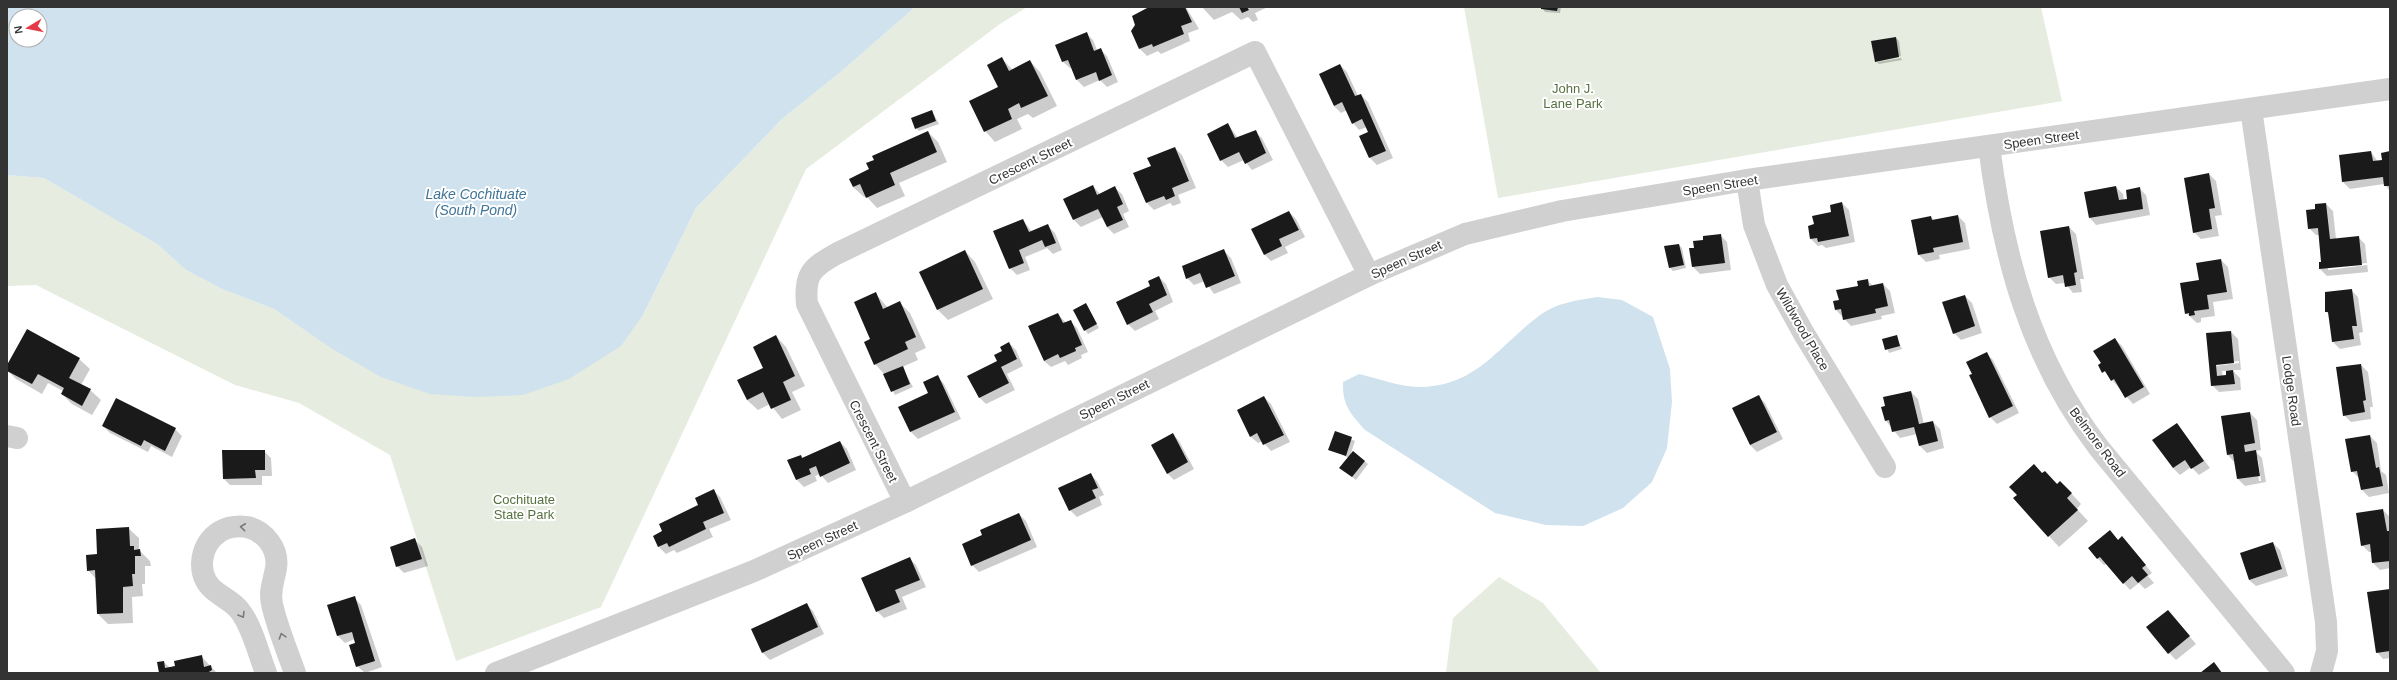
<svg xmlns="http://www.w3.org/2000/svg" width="2397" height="680" viewBox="0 0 2397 680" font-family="Arial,sans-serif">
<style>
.green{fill:#e6ecdf}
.water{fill:#cfe2ee;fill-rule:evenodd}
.shadow{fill:#0003;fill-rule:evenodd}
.building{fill:#1a1a1a}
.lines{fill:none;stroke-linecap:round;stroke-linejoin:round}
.minor{stroke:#d0d0d0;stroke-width:22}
.oneway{stroke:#7a7a7a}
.labels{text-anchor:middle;stroke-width:4;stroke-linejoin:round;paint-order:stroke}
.park-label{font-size:13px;fill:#56703f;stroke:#fff}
.street-label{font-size:13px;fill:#333;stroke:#fff}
.water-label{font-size:14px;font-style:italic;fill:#3f7597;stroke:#fff}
</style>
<rect width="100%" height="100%" fill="#fff"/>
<!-- green -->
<g class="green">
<polygon points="915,7 1027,7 1000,24 806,169 601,607 456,661 390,455 299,403 235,385 36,285 7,286 7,175 44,178 157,244 186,270 222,289 274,309 329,347 643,315 696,208 782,119 843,70"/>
<polygon points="1464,7 2041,7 2062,101 1498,198"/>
<polygon points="1499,577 1543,603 1601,673 1446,673 1453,618"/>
</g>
<!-- water -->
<g class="water">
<path d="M7 7H915L843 70 782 119 696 208 643 315 621 346 569 379 523 395 477 397 430 394 381 377 329 347 274 309 222 289 186 270 157 244 44 178 7 175ZM16 16H40V40H16Z"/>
<path d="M1597 297 1622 300 1653 317 1670 369 1672 402 1667 448 1652 482 1623 508 1583 526 1546 525 1495 513 1365 430C1351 414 1342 405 1343 382L1359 374C1376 378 1401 387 1418 387 1477 387 1498 346 1540 315 1556 303 1578 300 1597 297Z"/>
</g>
<!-- shadow -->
<g class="shadow">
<polygon points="1151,7 1186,7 1199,29 1188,33 1190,41 1161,54 1158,51 1147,56 1140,49 1136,25"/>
<polygon points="1202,7 1268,7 1255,13 1258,20 1253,22 1248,17 1241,20 1232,12 1214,20"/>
<polygon points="1542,7 1561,7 1560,13 1545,12"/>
<polygon points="1086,33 1093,40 1097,50 1100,49 1107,56 1118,82 1107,87 1100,80 1084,87 1077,80 1072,68 1070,68 1063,62"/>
<polygon points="1896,38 1899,41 1901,56 1877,60 1877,62 1901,58 1902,60 1879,64 1876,61"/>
<polygon points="1002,59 1013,70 1030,61 1040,72 1057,106 1033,118 1028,114 1017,119 1022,129 995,142 985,131 999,87"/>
<path d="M1340 65 1347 72 1358 96 1361 95 1368 102 1393 158 1377 165 1370 158 1361 136 1369 132 1367 127 1359 130 1353 123 1347 110 1341 113 1334 106 1320 75ZM1367 117 1354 123V121Z"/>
<polygon points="932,111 939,124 919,131 916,128"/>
<polygon points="1228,124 1238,138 1255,132 1262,138 1273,160 1252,170 1244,160 1228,167 1221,160"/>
<polygon points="928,132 938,142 947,162 899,183 905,196 877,208 866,196 864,197 853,187 871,170"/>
<polygon points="1175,148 1182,155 1196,188 1178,195 1181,203 1173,206 1170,203 1154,210 1147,203 1135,173 1152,166"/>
<polygon points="2371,152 2378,162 2383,161 2390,152 2390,191 2384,184 2350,189 2343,182"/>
<polygon points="2209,174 2216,181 2222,215 2215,216 2219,236 2201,239 2194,232"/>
<polygon points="1093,186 1100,194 1115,188 1122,194 1129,211 1123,214 1129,227 1114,234 1107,227 1103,217 1081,227 1074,220 1065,199"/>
<polygon points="2116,187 2123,194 2124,201 2128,200 2139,188 2146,195 2150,215 2096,225 2090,218"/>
<polygon points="1842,203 1849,210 1855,242 1826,248 1822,245 1818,246 1811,239 1815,225"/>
<path d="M2326 204 2333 211 2336 239 2358 237 2365 244 2368 272 2327 276 2320 269V263H2323L2320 235H2316L2309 228 2316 210ZM2367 263V265L2328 270V267Z"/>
<polygon points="1289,212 1296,219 1305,237 1285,247 1288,253 1271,261 1264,254"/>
<polygon points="1958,216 1965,223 1970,249 1939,255 1940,259 1926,262 1919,255 1912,221 1931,217 1934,220"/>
<polygon points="1023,220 1032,232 1048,226 1055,233 1062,250 1053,254 1047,248 1025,257 1030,270 1017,275 1010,268"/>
<polygon points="2069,227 2076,234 2084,279 2080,279 2082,292 2073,293 2065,283 2056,284 2049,277"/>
<polygon points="1720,235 1727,242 1731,270 1700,274 1693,267 1695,248 1705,241"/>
<polygon points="1679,245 1682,248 1686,268 1673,271 1669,267"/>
<polygon points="965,251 975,262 993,299 948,320 938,310 920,272"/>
<polygon points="1224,251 1231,258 1241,283 1214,294 1205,281 1194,285 1187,278"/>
<polygon points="2221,260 2228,267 2233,299 2213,302 2215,316 2201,318 2201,322 2197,323 2186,313 2200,281"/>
<polygon points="1159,277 1166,284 1173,302 1155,311 1159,319 1135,331 1128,324 1117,303 1151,286"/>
<polygon points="1867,280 1873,286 1883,284 1890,291 1895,313 1881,316 1882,319 1851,326 1836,310 1834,302 1840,301"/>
<polygon points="2351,290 2358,297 2363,332 2359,333 2361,345 2340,349 2333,342 2329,315 2326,311 2325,304"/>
<polygon points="876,294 888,308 900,303 910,313 926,348 915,353 918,360 902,367 913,387 895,395 885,375 875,364 872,339"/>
<polygon points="1965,296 1972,303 1982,333 1961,340 1954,333"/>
<polygon points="1086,304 1099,328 1088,334 1085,330"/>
<polygon points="1058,314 1066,323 1070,321 1077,328 1088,352 1081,355 1082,358 1068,365 1065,361 1051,367 1044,361"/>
<path d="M2231 332 2238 339 2241 370H2232L2240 378 2241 390 2219 392 2212 385 2207 334ZM2239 361V363L2215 366V364ZM2222 371H2227V376L2223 377Z"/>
<polygon points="776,336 786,347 805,386 792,392 801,410 782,419 770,404 758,410 747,400 764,368"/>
<polygon points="1896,336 1902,349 1889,353 1884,340"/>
<polygon points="2115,339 2122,346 2150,394 2133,404 2099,365"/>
<polygon points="1009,343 1016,350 1023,366 1007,374 1015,390 986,404 979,397"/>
<polygon points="1986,353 1993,360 2019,413 1997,424 1990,417 1973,374"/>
<polygon points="79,359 90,369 81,385 90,390 101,400 92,415 72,404 62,394 63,391 48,383 42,394 16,379 7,370 7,367"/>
<polygon points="2361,365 2368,372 2373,407 2370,407 2371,419 2351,422 2344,415"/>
<polygon points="938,377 944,384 961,419 918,439 911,432 900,407 930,393"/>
<polygon points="1911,392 1918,399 1924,424 1933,422 1940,429 1944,448 1927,453 1920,446 1917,434 1900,438 1886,421 1883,408"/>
<polygon points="1758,396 1765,403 1783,439 1757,452 1750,445"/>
<polygon points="1264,397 1271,404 1290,442 1271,451 1262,441 1258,443 1251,437 1238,410"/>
<path d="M2250 413 2257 420 2261 450 2255 451 2262 458 2266 482 2245 486 2238 479 2234 462 2228 455ZM2256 458H2258L2261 481H2259Z"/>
<polygon points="2177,424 2210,468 2199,475 2191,467 2180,475 2173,468"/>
<polygon points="103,426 175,429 182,436 172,457 151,446 148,452 110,433"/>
<polygon points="1336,432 1355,441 1350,456 1353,452 1368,464 1356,480 1344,471 1349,458 1330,449"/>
<polygon points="1173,434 1179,441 1194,469 1174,480 1167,473"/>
<polygon points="2370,436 2377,443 2381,471 2386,475 2389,493 2369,497 2362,490 2359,478 2352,471"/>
<polygon points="840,442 847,449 856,470 828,483 820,474 815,476 817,481 804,487 797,480 789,461 800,456 803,459"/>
<polygon points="264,451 271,458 272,476 262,476 262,485 230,485 223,478"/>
<polygon points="1090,474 1097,481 1104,495 1099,497 1102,505 1077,517 1070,510"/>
<polygon points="2042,474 2070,492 2081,504 2077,509 2088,521 2059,547 2015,499"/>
<polygon points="713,490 720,497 731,520 709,529 713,537 677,553 674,550 666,554 659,547 654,536 664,532 700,506"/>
<polygon points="2383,510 2390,517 2390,568 2380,570 2373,563 2372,552 2369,552 2362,545"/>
<polygon points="1019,514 1026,521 1037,547 979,572 972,565 984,536"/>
<polygon points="128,528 139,538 139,550 150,561 151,566 145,566 145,584 142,584 143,596 132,597 133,623 108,624 98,614 96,579 88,570 98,555"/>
<polygon points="2110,531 2119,541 2129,545 2152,573 2148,576 2154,583 2145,589 2139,583 2130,590 2107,564 2104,565 2098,559"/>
<polygon points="415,540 422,547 428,566 404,573 397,566"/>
<polygon points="2273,543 2280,550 2288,576 2256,586 2249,580"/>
<polygon points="909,558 916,565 926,587 902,597 907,609 884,618 877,611"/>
<polygon points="2390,590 2390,658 2383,659 2377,652"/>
<polygon points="354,598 361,605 382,667 365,673 357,666 355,639 345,643 338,636 328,606"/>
<polygon points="806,604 813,611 824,634 770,660 763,653 752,629"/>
<polygon points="2168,611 2196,644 2176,660 2169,653"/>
<polygon points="201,656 217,673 160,673 164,662 170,668"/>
</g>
<!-- building -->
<g class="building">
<polygon points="1149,7 1185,7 1192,22 1181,26 1184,34 1153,47 1152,44 1139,49 1131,31 1135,25 1132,16"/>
<polygon points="1239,7 1247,7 1249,10 1242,13"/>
<polygon points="1541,7 1558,7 1557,11 1541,9"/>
<polygon points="1087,32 1094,51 1101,48 1112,75 1099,81 1096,72 1076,80 1068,60 1062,62 1055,45"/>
<polygon points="1896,37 1899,57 1875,62 1871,41"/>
<polygon points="1002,57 1009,71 1030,60 1048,96 1021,108 1019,103 1008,109 1012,119 984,132 969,101 998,87 987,65"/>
<polygon points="1340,64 1355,96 1361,94 1386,151 1369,158 1359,136 1368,132 1362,119 1352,124 1342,102 1334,106 1319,74"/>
<polygon points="932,110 936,121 915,129 911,118"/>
<polygon points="1228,123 1235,138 1256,130 1266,153 1245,164 1239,152 1220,161 1207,134"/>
<polygon points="928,131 937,152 890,173 895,185 866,198 860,184 853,187 849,179 869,169 866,163 874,160 872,156"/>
<polygon points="1175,147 1189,181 1172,188 1175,196 1166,200 1164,196 1146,203 1133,173 1151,166 1147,158"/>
<polygon points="2371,151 2373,161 2382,160 2381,153 2390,151 2390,186 2384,186 2383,177 2342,182 2339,155"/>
<polygon points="2209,173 2215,208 2209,209 2212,229 2193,233 2184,178"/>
<polygon points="1093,185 1097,195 1115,186 1123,204 1117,207 1123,220 1107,227 1098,209 1073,220 1063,199"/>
<polygon points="2116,186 2119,200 2127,199 2126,190 2140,187 2143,209 2089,218 2084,192"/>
<polygon points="1842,202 1849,236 1818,242 1817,238 1810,239 1808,226 1814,224 1812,216 1831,212 1830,205"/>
<polygon points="2326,203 2330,239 2359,236 2362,265 2319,269 2319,262 2321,262 2318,228 2308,229 2306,210 2315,209 2315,204"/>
<polygon points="1289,211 1299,230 1279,239 1282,246 1264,255 1251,229"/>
<polygon points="1958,215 1963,242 1933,248 1934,252 1918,255 1911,220 1931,216 1932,220"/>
<polygon points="1023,219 1029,232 1048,224 1056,243 1045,247 1042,240 1019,250 1024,263 1009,269 993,231"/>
<polygon points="2069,226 2077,272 2074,273 2076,285 2065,287 2063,275 2048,278 2040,231"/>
<polygon points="1721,234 1725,263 1692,267 1689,248 1694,248 1693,241 1703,240 1703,236"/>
<polygon points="1679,244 1684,265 1669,268 1664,246"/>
<polygon points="1224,249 1235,276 1206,288 1200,273 1186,279 1182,266"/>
<polygon points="965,250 983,289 937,310 919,272"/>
<polygon points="2221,259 2227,292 2207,295 2209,309 2194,311 2195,315 2189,316 2189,313 2185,314 2180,283 2199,280 2196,263"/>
<polygon points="1159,276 1167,295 1149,304 1153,312 1127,325 1116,302 1150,286 1148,281"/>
<polygon points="1868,279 1869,286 1883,283 1888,306 1875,309 1876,313 1843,320 1841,309 1835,310 1833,301 1839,300 1836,290 1858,286 1857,281"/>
<polygon points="2352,289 2357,326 2352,326 2354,339 2332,342 2328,312 2325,312 2325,292"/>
<polygon points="876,292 883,309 900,301 916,337 905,342 908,349 874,365 864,342 870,339 854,302"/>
<polygon points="1965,295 1975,326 1953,334 1942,302"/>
<polygon points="1086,303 1097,324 1084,331 1073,310"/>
<polygon points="1058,313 1063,323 1071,320 1082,345 1075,348 1076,351 1060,358 1058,354 1044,361 1028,326"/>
<polygon points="27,329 80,358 69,378 91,389 82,406 61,394 64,388 38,374 32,384 7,371 7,365"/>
<polygon points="2231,331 2234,363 2216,365 2217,376 2226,375 2226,371 2233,370 2235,384 2211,386 2206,333"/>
<polygon points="776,335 795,376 783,382 791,400 771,409 763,392 747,400 737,380 763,368 753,347"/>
<polygon points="1897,335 1900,346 1885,350 1882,339"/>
<polygon points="2115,338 2144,387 2125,398 2114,379 2111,381 2105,371 2102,373 2098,365 2101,363 2093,351"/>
<polygon points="1009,342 1017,359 1001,367 1009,383 979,398 967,376 997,361 994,355 1002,351 1000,347"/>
<polygon points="1987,352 2013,406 1989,418 1969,375 1972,374 1966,362"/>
<polygon points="2361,364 2366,400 2363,401 2365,412 2343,416 2336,367"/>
<polygon points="903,366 910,384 891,392 883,374"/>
<polygon points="938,375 955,412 910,432 898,407 928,393 923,382"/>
<polygon points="1911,391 1919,424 1933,421 1938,441 1919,446 1914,427 1892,432 1889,420 1885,421 1881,407 1885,406 1883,397"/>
<polygon points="1759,395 1777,432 1750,445 1732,408"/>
<polygon points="1264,396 1284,435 1263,445 1257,433 1250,437 1237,410"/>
<polygon points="116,398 176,428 165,451 144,440 141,446 102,426"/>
<polygon points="2250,412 2255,443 2244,445 2245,452 2256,450 2260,476 2237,479 2233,454 2227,455 2221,416"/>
<polygon points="2177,423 2204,461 2191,469 2185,460 2173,468 2152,440"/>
<polygon points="1335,431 1352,437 1346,456 1328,450"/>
<polygon points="1173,433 1188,462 1167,474 1151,445"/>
<polygon points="2370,435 2376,468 2379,467 2383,486 2361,490 2357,471 2351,472 2345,439"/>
<polygon points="840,441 850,463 820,477 816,466 809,469 811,474 796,480 787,460 801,455 802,458"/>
<polygon points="222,450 265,450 265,470 255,470 256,478 223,479"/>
<polygon points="1353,451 1365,461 1352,477 1339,468"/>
<polygon points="2034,464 2042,473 2045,471 2057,484 2060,481 2072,493 2067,498 2078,510 2048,537 2013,498 2017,495 2009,487"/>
<polygon points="1091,473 1098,488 1092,490 1096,498 1069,511 1058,488"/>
<polygon points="714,489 724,513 703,522 706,529 669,547 667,543 658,547 653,536 662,531 659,524 698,505 695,498"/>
<polygon points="2383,509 2387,531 2390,531 2390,561 2372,563 2370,544 2361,546 2356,513"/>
<polygon points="1019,513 1031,540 971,566 962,544 982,535 980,530"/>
<polygon points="129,527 130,546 134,546 134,550 140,549 141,556 135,556 135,574 132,574 133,586 123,587 123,613 97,614 95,570 87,571 86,555 97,554 96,529"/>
<polygon points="2110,530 2118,540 2122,536 2146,565 2142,568 2148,575 2138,583 2132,576 2123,584 2100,557 2097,559 2088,548"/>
<polygon points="415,538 422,559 396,567 390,547"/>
<polygon points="2273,542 2282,569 2249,580 2240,553"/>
<polygon points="910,557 920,580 895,590 900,602 876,612 861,578"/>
<polygon points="2390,589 2390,651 2376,653 2367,592"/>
<polygon points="355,596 375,661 356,667 349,645 355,643 352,632 337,636 327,605"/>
<polygon points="807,603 818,627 762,653 751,629"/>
<polygon points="2168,610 2190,636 2168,654 2146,627"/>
<polygon points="202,655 204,667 211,665 212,670 207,673 159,673 157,662 164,661 165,668 175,666 174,661"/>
<polygon points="2214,662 2222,673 2200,673"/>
</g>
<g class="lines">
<!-- minor -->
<g class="minor">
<polyline points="2251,109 2326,622 2327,651 2321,673"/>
<path d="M1989 146C2003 256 2030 358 2099 448L2284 673"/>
<polyline points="1747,180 1754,225 1777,285 1803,332 1885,467"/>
<polyline points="7,436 17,438"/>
<path d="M905 502 807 304C804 275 811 268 836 254L1255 52 1369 275"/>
<path d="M266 673C259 655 252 626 240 611 229 596 208 594 203 573 200 560 204 546 213 537 222 528 235 525 247 527 265 531 279 549 276 568 274 581 269 590 272 604 277 627 287 650 295 673"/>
<polyline points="496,673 754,571 905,502 1369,275 1465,234 1562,211 1747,180 2390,89"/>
</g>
</g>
<!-- one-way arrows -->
<defs><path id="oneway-chevron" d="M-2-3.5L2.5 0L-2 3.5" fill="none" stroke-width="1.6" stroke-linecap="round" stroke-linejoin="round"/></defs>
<g class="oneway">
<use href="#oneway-chevron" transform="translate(243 527) rotate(-174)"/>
<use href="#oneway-chevron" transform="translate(242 615) rotate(59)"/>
<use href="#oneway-chevron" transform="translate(282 636) rotate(-108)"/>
</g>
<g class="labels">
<!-- park labels -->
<g class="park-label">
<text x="1573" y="93">John J.<tspan x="1573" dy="15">Lane Park</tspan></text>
<text x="524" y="504">Cochituate<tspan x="524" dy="15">State Park</tspan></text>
</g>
<!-- street labels -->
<g class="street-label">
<text transform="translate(2041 139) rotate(-8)" y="5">Speen Street</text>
<text transform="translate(1030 161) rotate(-26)" y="5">Crescent Street</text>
<text transform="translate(1720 185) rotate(-9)" y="5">Speen Street</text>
<text transform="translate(1406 259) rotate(-24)" y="5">Speen Street</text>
<text transform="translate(1803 329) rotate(60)" y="5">Wildwood Place</text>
<text transform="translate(2292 391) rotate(82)" y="5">Lodge Road</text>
<text transform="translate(1114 399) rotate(-26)" y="5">Speen Street</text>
<text transform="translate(874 441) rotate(63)" y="5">Crescent Street</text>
<text transform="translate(2098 442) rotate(53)" y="5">Belmore Road</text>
<text transform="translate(822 540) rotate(-25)" y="5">Speen Street</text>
</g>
<!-- water labels -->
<g class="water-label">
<text x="476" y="199">Lake Cochituate<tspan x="476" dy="16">(South Pond)</tspan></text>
</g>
</g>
<!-- border -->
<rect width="2397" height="680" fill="none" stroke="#333333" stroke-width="16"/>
<!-- north arrow -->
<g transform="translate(28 28) rotate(260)"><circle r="19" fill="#ffffff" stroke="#adadad"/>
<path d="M0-3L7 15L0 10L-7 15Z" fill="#e63946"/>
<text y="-6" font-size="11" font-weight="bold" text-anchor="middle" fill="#333333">N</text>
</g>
</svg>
